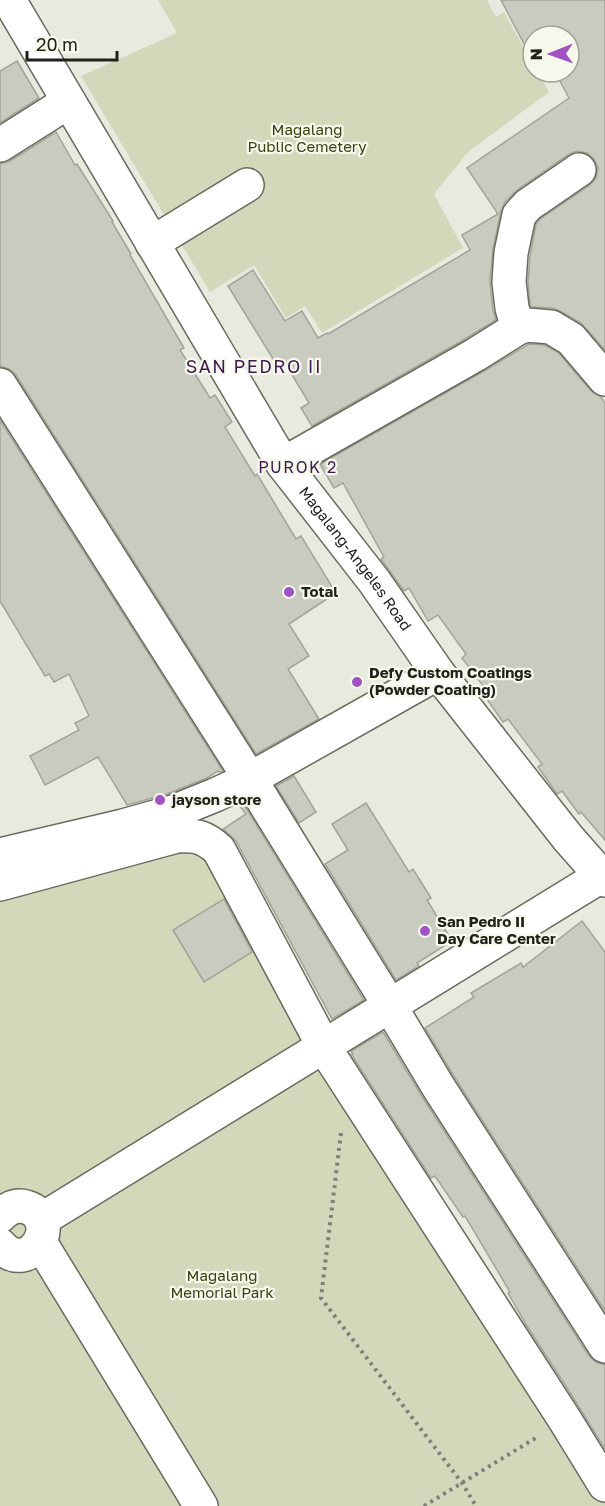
<svg xmlns="http://www.w3.org/2000/svg" width="605" height="1506" viewBox="0 0 605 1506" font-family="'Golos Text',sans-serif">
<style>
.green{fill:#d3d8ba}
.building{fill:#c9cbc0;stroke:#a2a499;stroke-width:1.5}
.lines{fill:none;stroke-linecap:round;stroke-linejoin:round}
.minor-casing{stroke:#696a60;stroke-width:36}
.major-casing{stroke:#696a60;stroke-width:36}
.path{stroke:#7f8079;stroke-width:4;stroke-dasharray:3 4.5;stroke-linecap:butt}
.minor{stroke:#fff;stroke-width:33}
.major{stroke:#fff;stroke-width:33}
.poi-dot{fill:#9e52c4;stroke:#f6f8ec;stroke-width:2}
.labels{text-anchor:middle;stroke-width:4.5;stroke-linejoin:round;paint-order:stroke}
.park-label{font-size:15px;fill:#3b400f;stroke:#f6f8ec}
.street-label{font-size:15px;fill:#20211d;stroke:#f6f8ec}
.poi-label{font-size:15px;font-weight:bold;fill:#20211d;stroke:#f6f8ec;text-anchor:start}
.neighbourhood-label{font-size:16px;letter-spacing:1.5px;fill:#3e1a50;stroke:#f6f8ec}
.quarter-label{font-size:18px;letter-spacing:1.5px;fill:#3e1a50;stroke:#f6f8ec}
</style>
<rect width="100%" height="100%" fill="#e8eadf"/>
<!-- green -->
<g class="green">
<polygon points="158,0 487,0 496,17 504,12 533,64 533,72 538,72 549,92 468,152 434,194 463,248 322,333 305,306 286,318 254,265 210,292 81,76 177,33"/>
<polygon points="206,822 331,1042 605,1486 605,1506 0,1506 0,875"/>
</g>
<!-- building -->
<g class="building">
<polygon points="501,0 605,0 605,350 581,323 560,311 553,308 531,307 530,304 528,282 530,256 536,224 540,219 590,185 596,178 598,168 594,159 587,153 577,151 568,155 517,190 505,202 501,211 493,249 490,281 493,310 496,320 465,339 312,426 301,408 309,403 282,358 275,362 228,286 253,270 285,321 302,311 318,338 327,333 328,334 470,250 462,235 498,214 467,168 569,98 555,72 569,72 569,36 533,36 533,61"/>
<polygon points="17,61 39,98 0,123 0,71"/>
<polygon points="56,132 75,165 77,164 113,221 112,222 131,254 130,255 184,348 180,350 210,398 215,395 232,422 225,427 255,476 257,474 296,539 301,536 336,593 289,624 309,656 288,669 319,719 256,754 16,375 9,369 0,366 0,164 10,161"/>
<polygon points="529,344 545,345 559,353 591,391 601,397 605,403 605,840 581,812 579,814 562,791 557,794 538,767 542,764 508,719 503,722 484,695 488,692 462,658 466,654 438,615 428,621 409,588 404,591 381,559 384,557 343,483 334,488 320,464 484,371"/>
<polygon points="0,420 223,771 219,772 218,771 207,778 167,794 127,805 98,757 45,785 30,756 79,730 75,723 89,716 69,674 54,682 49,674 45,676 0,601"/>
<polygon points="294,776 316,812 299,823 276,786"/>
<polygon points="243,803 364,1000 332,1019 236,841 223,829 246,814 239,805"/>
<polygon points="366,803 409,872 413,869 431,898 427,900 452,941 417,963 419,966 396,980 325,864 348,850 332,824"/>
<polygon points="224,899 252,952 204,982 173,930"/>
<polygon points="582,921 605,952 605,1311 455,1078 425,1028 474,997 471,993 521,963 523,967"/>
<polygon points="383,1032 423,1098 589,1356 596,1362 605,1365 605,1449 569,1391 527,1326 508,1293 510,1292 465,1216 463,1217 435,1176 431,1178 351,1054 353,1054 351,1051"/>
</g>
<g class="lines">
<defs>
<g id="minor">
<polyline points="0,145 68,102"/>
<polyline points="152,243 247,185"/>
<polyline points="518,328 512,308 509,282 511,253 519,215 528,205 579,170"/>
<polyline points="0,385 250,779 390,1006 439,1088 605,1346"/>
<polyline points="283,464 475,355 518,328 527,325 551,327 571,339 605,379"/>
<polyline points="0,855 123,826 173,812 215,795 250,779 438,673"/>
<path d="M0 884 177 836C197 835 205 837 219 850L324 1047 565 1420 605 1485"/>
<path d="M0 1216C7 1209 15 1204 26 1207 65 1219 29 1279 0 1245"/>
<polyline points="41,1220 601,876"/>
<polyline points="40,1242 201,1506"/>
</g>
<g id="major">
<path id="s1" d="M9 0 283 464 374 581 438 673 568 838 605 880"/>
</g>
</defs>
<!-- minor casing -->
<use href="#minor" class="minor-casing"/>
<!-- major casing -->
<use href="#major" class="major-casing"/>
<!-- path -->
<g class="path">
<polyline points="341,1133 321,1298 462,1483 476,1506"/>
<polyline points="424,1506 539,1436"/>
</g>
<!-- minor -->
<use href="#minor" class="minor"/>
<!-- major -->
<use href="#major" class="major"/>
</g>
<!-- markers -->
<g class="poi-dot">
<circle cx="289" cy="592" r="6"/>
<circle cx="357" cy="682" r="6"/>
<circle cx="160" cy="800" r="6"/>
<circle cx="425" cy="931" r="6"/>
</g>
<g class="labels">
<!-- park labels -->
<g class="park-label">
<text x="307" y="135">Magalang<tspan x="307" dy="17">Public Cemetery</tspan></text>
<text x="222" y="1281">Magalang<tspan x="222" dy="17">Memorial Park</tspan></text>
</g>
<!-- street labels -->
<g class="street-label">
<text dy="5" stroke="none"><textPath href="#s1" startOffset="658">Magalang-Angeles Road</textPath></text>
</g>
<!-- poi labels -->
<g class="poi-label">
<text x="301" y="597">Total</text>
<text x="369" y="678">Defy Custom Coatings<tspan x="369" dy="17">(Powder Coating)</tspan></text>
<text x="172" y="805">jayson store</text>
<text x="437" y="927">San Pedro II<tspan x="437" dy="17">Day Care Center</tspan></text>
</g>
<!-- neighbourhood labels -->
<g class="neighbourhood-label">
<text x="298" y="473">PUROK 2</text>
</g>
<!-- quarter labels -->
<g class="quarter-label">
<text x="254" y="373">SAN PEDRO II</text>
</g>
</g>
<!-- north arrow -->
<g transform="translate(551 54) rotate(269)"><circle r="28" fill="#f6f8ec" stroke="#a0a299" stroke-width="1.5"/>
<path d="M0-4.5L10 22L0 15L-10 22Z" fill="#9e52c4"/>
<text y="-9" font-size="16" font-weight="bold" text-anchor="middle" fill="#20211d">N</text>
</g>
<!-- scale -->
<path d="M27 51v9h90v-9" fill="none" stroke="#20211d" stroke-width="3"/>
<text x="36" y="51" font-size="18" fill="#20211d" stroke="#f6f8ec" stroke-width="4.5" paint-order="stroke">20 m</text>
</svg>
